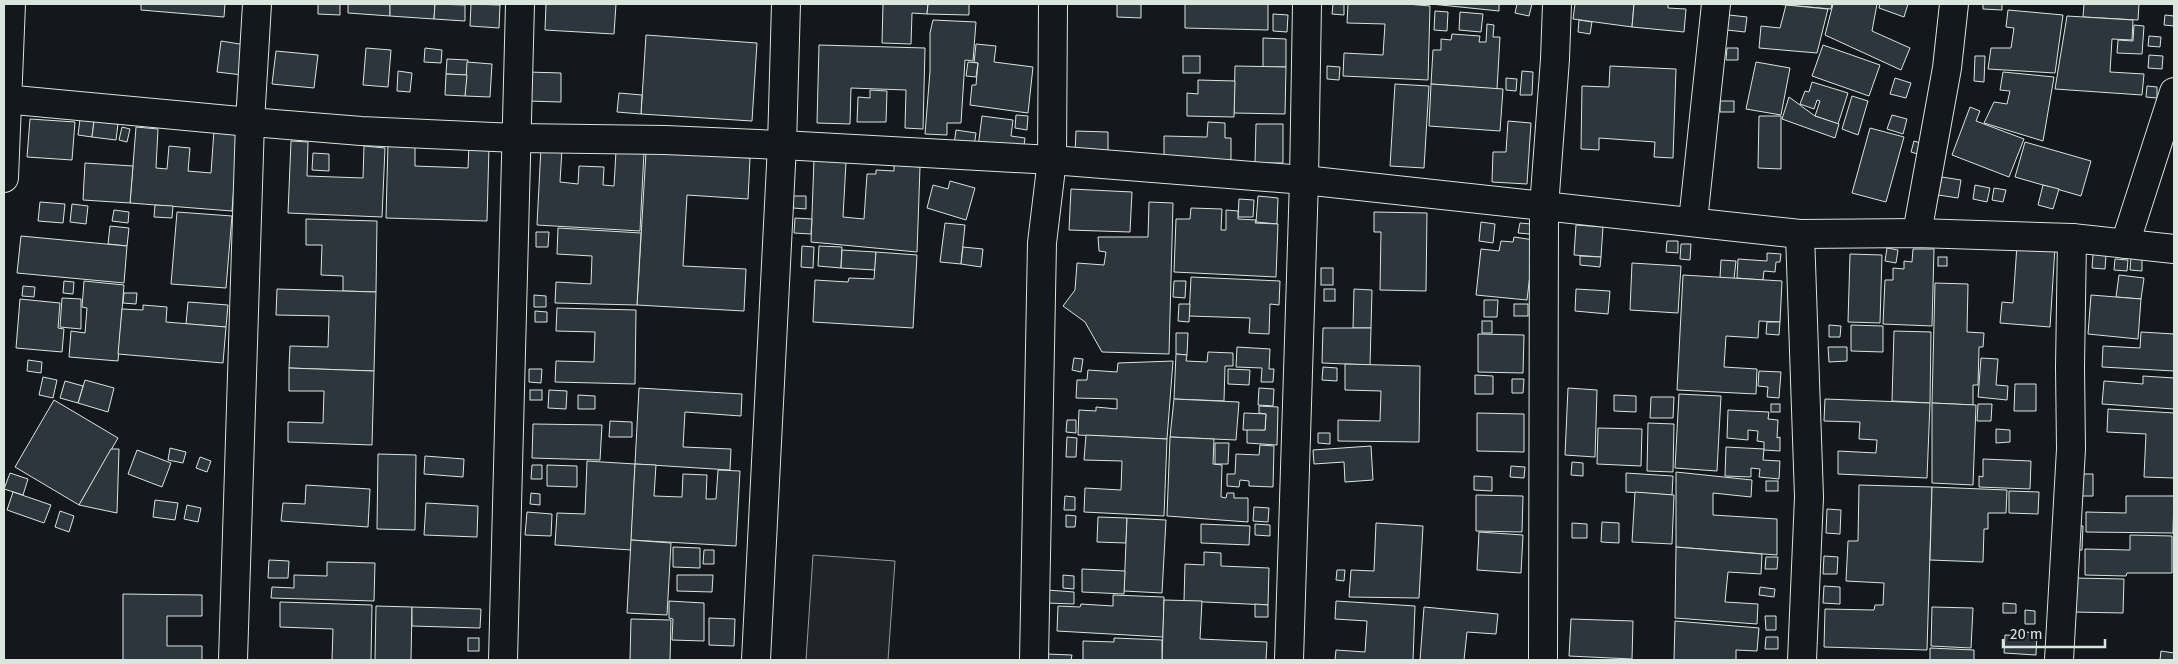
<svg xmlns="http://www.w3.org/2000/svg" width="2178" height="664" viewBox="0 0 2178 664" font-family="'Fira Sans',sans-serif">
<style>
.green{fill:#202428;stroke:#939e99}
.building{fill:#2c363c;stroke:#d8e6dc}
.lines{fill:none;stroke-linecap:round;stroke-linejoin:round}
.minor-casing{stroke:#d8e6dc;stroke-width:30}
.minor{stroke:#14181c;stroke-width:28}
</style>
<rect width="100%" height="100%" fill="#14181c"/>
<!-- green -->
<polygon class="green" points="813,555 895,561 888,660 806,660"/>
<!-- building -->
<g class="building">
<polygon points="141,4 225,4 224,17 141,10"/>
<polygon points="318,4 340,4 340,15 318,14"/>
<polygon points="348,4 390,4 390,16 348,13"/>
<polygon points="390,4 435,4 434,19 390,16"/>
<polygon points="435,4 465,5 465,21 434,19"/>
<polygon points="471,4 500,5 499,28 470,26"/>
<polygon points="546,4 616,4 614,34 545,30"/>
<polygon points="883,4 928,4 927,14 912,13 911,44 882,43"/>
<polygon points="928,4 969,4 969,15 927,14"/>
<polygon points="1117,4 1141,4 1141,18 1117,17"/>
<polygon points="1185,4 1268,4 1268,30 1185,28"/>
<polygon points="1333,4 1344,4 1344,15 1332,14"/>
<polygon points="1348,4 1407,4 1430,6 1428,80 1343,76 1344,53 1383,55 1385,24 1347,23"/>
<polygon points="1431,4 1499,4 1499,11"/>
<polygon points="1517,4 1532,4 1529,16 1515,13"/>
<polygon points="1575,4 1634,4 1632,27 1573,19"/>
<polygon points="1634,4 1668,4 1668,8 1686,9 1684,32 1632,27"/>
<polygon points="1775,4 1832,4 1831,9"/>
<polygon points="1833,4 1877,4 1872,31 1910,48 1901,70 1825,35"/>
<polygon points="1880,4 1908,4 1904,17 1879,8"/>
<polygon points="1983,4 2002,4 2002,10 1983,9"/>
<polygon points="2084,4 2139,4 2138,20 2083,17"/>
<polygon points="1786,5 1828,9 1817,53 1759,48 1761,26 1780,28"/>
<polygon points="2008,10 2063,15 2055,73 1988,69 1991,48 2011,48 2014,28 2006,27"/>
<polygon points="1435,11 1448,12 1447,31 1434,30"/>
<polygon points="1460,12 1483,14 1481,32 1459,30"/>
<polygon points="1273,14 1288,15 1287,32 1273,31"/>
<polygon points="1729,15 1747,17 1745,32 1727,30"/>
<polygon points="2165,15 2174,16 2174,26 2164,25"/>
<polygon points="2067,16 2133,20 2132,40 2112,39 2110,72 2144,74 2142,95 2055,89"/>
<polygon points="933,20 976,22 973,61 965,60 961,123 947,123 947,135 925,134 930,71 930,33"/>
<polygon points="1579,20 1592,22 1590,34 1578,32"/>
<polygon points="1487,24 1494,25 1493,37 1500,37 1497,89 1431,84 1433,50 1441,50 1441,39 1451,40 1452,34 1480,36 1479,42 1486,42"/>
<polygon points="2134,25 2144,26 2142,54 2117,53 2118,40 2133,41"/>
<polygon points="646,35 757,43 752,121 641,114"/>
<polygon points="2149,36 2161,37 2160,47 2148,46"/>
<polygon points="1263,38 1286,39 1286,67 1263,67"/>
<polygon points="221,41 246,45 242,75 217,72"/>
<polygon points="976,44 996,46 994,62 1033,67 1028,113 970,105 972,85 976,85 978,63 974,63"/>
<polygon points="819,45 925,48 923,129 905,128 906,90 851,88 850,124 817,123"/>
<polygon points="1823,45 1880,65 1869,96 1812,76"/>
<polygon points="366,48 391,50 388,87 363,85"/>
<polygon points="425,48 442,50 441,63 424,62"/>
<polygon points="1727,48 1738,48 1738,60 1726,60"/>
<polygon points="276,51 318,55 314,88 272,84"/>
<polygon points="2149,55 2163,56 2162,69 2148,68"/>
<rect x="1183" y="56" width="17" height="17"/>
<polygon points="1975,56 1985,56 1984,82 1974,81"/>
<polygon points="447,59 468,60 467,75 446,74"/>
<polygon points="467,62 492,64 490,97 465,96"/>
<polygon points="968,62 978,63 976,77 966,76"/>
<polygon points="1756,62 1790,68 1781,115 1746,109"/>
<polygon points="1235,66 1286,67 1285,114 1234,113"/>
<polygon points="1327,66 1340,67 1339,80 1327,79"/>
<polygon points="1610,66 1676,69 1673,158 1654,157 1655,142 1599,138 1599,150 1581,149 1582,86 1609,87"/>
<polygon points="398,71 412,73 410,92 397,91"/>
<polygon points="1522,71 1533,72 1532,95 1520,95"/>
<polygon points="528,72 561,73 561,102 527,101"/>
<polygon points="2003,72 2054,77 2043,141 1984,123 1994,102 2007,104 2010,91 2000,90"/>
<polygon points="446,74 467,75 465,96 445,95"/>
<polygon points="1506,78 1517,79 1516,91 1506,90"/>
<polygon points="1895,78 1911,83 1906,98 1890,94"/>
<polygon points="1198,80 1235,81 1234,117 1187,116 1187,93 1198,94"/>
<polygon points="1812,82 1848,93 1838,124 1815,116 1820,101 1817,100 1814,109 1800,104 1805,91 1809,92"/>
<polygon points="1395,84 1429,86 1424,168 1390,166"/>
<polygon points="1431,84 1503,89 1500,131 1429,126"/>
<polygon points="2147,86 2157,87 2157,98 2146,97"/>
<polygon points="870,90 887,91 886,122 857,122 858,97 870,98"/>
<polygon points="619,93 642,95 641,114 617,112"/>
<polygon points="1852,96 1868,101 1858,135 1842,129"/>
<polygon points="1789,97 1815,116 1839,124 1835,138 1782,119"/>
<rect x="1720" y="101" width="14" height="11"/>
<polygon points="1970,107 1980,111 1976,121 2024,139 2009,177 1952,155"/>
<polygon points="1016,115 1028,116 1027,130 1015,128"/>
<polygon points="1892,115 1907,119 1903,134 1887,129"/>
<polygon points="982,116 1013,120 1011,136 1025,138 1023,153 978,147"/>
<polygon points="1759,116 1781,116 1781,169 1758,168"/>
<polygon points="30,119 75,122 72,160 27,157"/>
<polygon points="80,119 94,121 92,137 78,135"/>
<polygon points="94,121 118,124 116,140 92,137"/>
<polygon points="1508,121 1531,123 1527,184 1492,182 1493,152 1506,152"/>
<polygon points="1208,122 1225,123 1225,138 1231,138 1231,163 1164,161 1164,136 1207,137"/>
<polygon points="1256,124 1283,124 1283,163 1255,163"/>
<polygon points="122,127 130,129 127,142 119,140"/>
<polygon points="136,127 158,129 156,168 167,169 169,146 190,148 188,171 211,173 214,130 238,133 232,211 130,203"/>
<polygon points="1870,128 1904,137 1886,202 1852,193"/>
<polygon points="956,130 976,133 974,147 954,145"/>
<polygon points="1076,131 1108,132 1108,153 1075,152"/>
<polygon points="291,141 308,142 307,176 363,178 364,146 385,148 382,217 288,213"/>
<polygon points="1914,141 1924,144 1921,155 1911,152"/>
<polygon points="2025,142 2091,161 2081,196 2015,177"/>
<polygon points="388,143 415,143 415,166 468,168 469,145 489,146 487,221 386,218"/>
<polygon points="541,147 562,149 560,182 578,184 579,166 604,167 603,185 614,186 616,151 644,152 640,231 537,225"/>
<polygon points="646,152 750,158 748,199 687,195 683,266 746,269 744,311 637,305"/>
<polygon points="313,153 329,154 329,171 312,170"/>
<polygon points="814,159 846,162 843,217 864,219 867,174 876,174 876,170 894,171 894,165 920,167 917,252 811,242"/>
<polygon points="85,163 133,166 130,203 83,200"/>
<polygon points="1942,177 1961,180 1958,198 1938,195"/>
<polygon points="950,181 975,188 966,220 927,208 933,185 948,189"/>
<polygon points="1975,185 1990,188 1987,202 1973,199"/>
<polygon points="2043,185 2059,189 2053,209 2038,205"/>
<polygon points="1994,188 2006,190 2003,202 1992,200"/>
<polygon points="1071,189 1132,192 1130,232 1069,230"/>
<polygon points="793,196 806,196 806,209 793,208"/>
<polygon points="1258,196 1278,198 1277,224 1256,222"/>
<polygon points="1239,199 1254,200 1253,217 1238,217"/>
<polygon points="40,202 65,204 63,223 38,221"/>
<polygon points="1149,202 1173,203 1169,354 1102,352 1085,322 1063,306 1075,290 1077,263 1104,265 1106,252 1099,251 1098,237 1148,237"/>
<polygon points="72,204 88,206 86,224 70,222"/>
<polygon points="155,205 173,206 172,218 154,217"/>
<polygon points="1191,208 1222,209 1221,230 1226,230 1226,210 1238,211 1238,219 1256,220 1255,223 1278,224 1276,277 1174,272 1176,219 1190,219"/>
<polygon points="114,210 129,212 128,223 112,221"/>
<polygon points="177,212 232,216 226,288 171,284"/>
<polygon points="1374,212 1427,213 1426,291 1380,290 1381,232 1374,232"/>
<polygon points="795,218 812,219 811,234 794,233"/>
<polygon points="306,219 377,221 376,292 343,291 343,276 321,275 322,245 306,245"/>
<polygon points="1481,222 1495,224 1493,243 1479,241"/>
<polygon points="945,223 965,225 961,264 940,262"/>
<polygon points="1520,223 1531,224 1530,234 1518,233"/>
<polygon points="1576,225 1603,227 1601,257 1574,255"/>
<polygon points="110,226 129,228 127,246 108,244"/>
<polygon points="558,228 641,233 637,305 555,303 556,282 591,284 592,256 557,254"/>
<polygon points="536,232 549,232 548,247 536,247"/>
<polygon points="21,236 127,246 124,283 17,273"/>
<polygon points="1514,237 1534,240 1527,300 1476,295 1481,249 1499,251 1501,241 1513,242"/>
<polygon points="1667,241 1678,241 1678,253 1666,252"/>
<polygon points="1681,244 1691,244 1690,260 1680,259"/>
<polygon points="2017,245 2055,247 2050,327 2000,323 2002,302 2013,303"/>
<polygon points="802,246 814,247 813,268 801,267"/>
<polygon points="819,246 842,247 841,268 818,266"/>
<polygon points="963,247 983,249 981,267 961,264"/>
<polygon points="1887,248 1898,250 1896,263 1885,261"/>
<polygon points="1913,249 1934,249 1932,326 1883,324 1885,280 1893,280 1893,268 1904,269 1904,261 1912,262"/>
<polygon points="842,250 876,252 875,270 841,268"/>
<polygon points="876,252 917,255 913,328 813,322 815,280 848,282 849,278 874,279"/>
<polygon points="1767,253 1781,254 1780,262 1776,262 1775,272 1764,271 1763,280 1737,278 1738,259 1767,261"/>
<polygon points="1850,254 1882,255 1880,323 1848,322"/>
<polygon points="2093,254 2106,255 2105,269 2092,268"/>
<polygon points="1580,256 1601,257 1600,267 1580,265"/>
<rect x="1938" y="257" width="9" height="9"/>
<polygon points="2131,257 2142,258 2142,271 2130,270"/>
<polygon points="2115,259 2128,260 2127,271 2114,270"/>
<polygon points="1721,260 1736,261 1734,279 1720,278"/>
<polygon points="1632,263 1681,266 1678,313 1630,310"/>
<rect x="1321" y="268" width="12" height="17"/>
<polygon points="1683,275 1782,281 1780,322 1759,321 1758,338 1726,336 1724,367 1757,369 1756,394 1677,390"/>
<polygon points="2119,275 2144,278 2141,299 2116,297"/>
<polygon points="1191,277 1280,281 1279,305 1270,304 1269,334 1249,333 1250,318 1189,316"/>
<polygon points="64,281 74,282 73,294 63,293"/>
<polygon points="84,281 124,285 118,361 69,357 71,331 85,333 87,308 82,307"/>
<polygon points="1174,281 1186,281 1185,298 1173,297"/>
<polygon points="1935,283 1968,284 1967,332 1984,333 1983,347 1979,347 1978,385 1973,385 1973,405 1932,403"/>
<polygon points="23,286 35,287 34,297 22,296"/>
<polygon points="277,289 376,292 374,371 289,368 290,346 328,347 329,316 276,315"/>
<rect x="1324" y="289" width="11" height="12"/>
<polygon points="1354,289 1372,290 1371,328 1353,328"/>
<polygon points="1576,289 1610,291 1608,314 1575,311"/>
<polygon points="124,293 137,293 136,304 123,303"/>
<polygon points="534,295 546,296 546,307 534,307"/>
<polygon points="2091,295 2141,299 2138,339 2088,334"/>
<polygon points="62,298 81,299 81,329 60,327"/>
<polygon points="20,299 60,303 58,328 64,329 62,352 16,348"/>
<polygon points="1484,300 1498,300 1497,317 1484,317"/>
<polygon points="188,302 228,305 226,327 186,324"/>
<polygon points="1179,304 1190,304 1189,322 1178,321"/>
<rect x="1514" y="304" width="14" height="12"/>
<polygon points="143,305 167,307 166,322 226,327 223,363 118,354 122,309 143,310"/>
<polygon points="557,308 636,310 635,384 555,382 556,361 594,362 595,332 556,331"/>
<polygon points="535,311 547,312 547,322 535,322"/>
<rect x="1482" y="321" width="10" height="12"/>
<polygon points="1767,322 1780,322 1779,335 1766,334"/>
<polygon points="1829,325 1841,326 1840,337 1829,337"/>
<polygon points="1851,325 1883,326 1883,352 1851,351"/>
<polygon points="1323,328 1371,328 1370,365 1322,363"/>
<polygon points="1894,331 1931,332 1930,403 1892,401"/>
<polygon points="2141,332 2174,334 2174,371 2102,367 2103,346 2140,348"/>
<polygon points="1176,333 1188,333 1187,355 1176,354"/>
<polygon points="1478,334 1524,335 1523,373 1478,372"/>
<polygon points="1237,347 1270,349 1269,369 1274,369 1273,382 1261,382 1262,368 1236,367"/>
<polygon points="1828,347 1847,347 1847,361 1829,362"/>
<polygon points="1208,352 1233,353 1233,366 1225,366 1224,401 1174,399 1176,354 1187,355 1186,361 1207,362"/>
<polygon points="1074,358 1083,359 1081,372 1072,370"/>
<polygon points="1981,358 1998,359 1996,385 2008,386 2007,400 1978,397"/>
<polygon points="28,360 42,362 41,373 27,371"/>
<polygon points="1173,361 1167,439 1078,435 1079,410 1096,411 1096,407 1117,409 1117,399 1076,398 1077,380 1087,380 1088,370 1117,372 1118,363"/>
<polygon points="1345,364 1420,366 1419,442 1338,441 1338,420 1380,421 1381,391 1345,390"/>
<polygon points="1323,367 1337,368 1337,381 1322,380"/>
<polygon points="289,368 374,371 372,445 288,442 288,422 323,423 324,391 289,391"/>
<polygon points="529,369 542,369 541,383 529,382"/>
<polygon points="1228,369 1250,370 1249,385 1228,384"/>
<polygon points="1759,371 1781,372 1779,398 1767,397 1768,387 1758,386"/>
<polygon points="1475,375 1493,376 1493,394 1475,394"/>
<polygon points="2143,376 2174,378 2174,409 2102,404 2104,381 2143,384"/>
<polygon points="43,377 57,380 53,398 39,395"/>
<polygon points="1512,379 1524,379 1523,393 1512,393"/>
<polygon points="85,380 114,388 108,412 78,403"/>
<polygon points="65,381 83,386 78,403 60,398"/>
<polygon points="2015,384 2036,384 2036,411 2014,411"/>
<polygon points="639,388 742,394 741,416 685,412 683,447 731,449 730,470 635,464"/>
<polygon points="1259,388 1274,389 1273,406 1258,405"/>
<polygon points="1568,388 1597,390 1595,457 1565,455"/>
<rect x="530" y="390" width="12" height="10"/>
<polygon points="549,390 567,391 566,409 548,408"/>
<polygon points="1679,394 1721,396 1717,471 1675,468"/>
<polygon points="578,395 595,396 595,409 578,409"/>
<polygon points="1614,395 1636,396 1636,412 1614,411"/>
<polygon points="1651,397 1674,397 1673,418 1650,418"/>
<polygon points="1174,399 1239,402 1236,440 1170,437"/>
<polygon points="1825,399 1930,403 1927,478 1838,474 1838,451 1876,453 1877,440 1859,439 1860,422 1824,421"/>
<polygon points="54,400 118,438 79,505 15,467"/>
<polygon points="1932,403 1976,405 1973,485 1932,483"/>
<rect x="1771" y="404" width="9" height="8"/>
<polygon points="1978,404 1992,404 1991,421 1977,421"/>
<polygon points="1259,406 1278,407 1277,445 1247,443 1247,429 1265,430 1266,414 1259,413"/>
<polygon points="2108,409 2174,413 2174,478 2144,477 2146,434 2107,432"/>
<polygon points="1728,410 1769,412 1768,419 1778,420 1777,438 1780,437 1780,451 1764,450 1764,442 1757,441 1758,431 1748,430 1748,440 1727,438"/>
<polygon points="1244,413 1266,414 1265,430 1243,430"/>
<polygon points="1477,413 1524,414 1524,452 1477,451"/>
<polygon points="1067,420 1076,420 1076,433 1066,432"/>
<polygon points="610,421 632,422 632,437 609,437"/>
<polygon points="1648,423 1674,424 1673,472 1647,471"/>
<polygon points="533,424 602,425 600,460 532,458"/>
<polygon points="1598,428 1642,429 1641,466 1597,464"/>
<polygon points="1996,429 2010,430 2010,442 1996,443"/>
<polygon points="1318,433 1330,433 1330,444 1318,443"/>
<polygon points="1086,435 1167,439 1164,516 1084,512 1085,488 1121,490 1122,461 1084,460"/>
<polygon points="1067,437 1077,438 1076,457 1066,457"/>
<polygon points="1170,437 1214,439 1213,464 1222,465 1221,497 1226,498 1227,493 1234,493 1234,498 1248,498 1248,522 1167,516"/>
<polygon points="1215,443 1229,443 1228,464 1215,464"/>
<polygon points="1260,445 1274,446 1273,487 1249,486 1249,481 1240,480 1239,487 1227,486 1227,474 1235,474 1236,454 1259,455"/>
<polygon points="1371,446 1373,480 1345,482 1344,462 1314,464 1313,450"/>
<polygon points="1726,447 1764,449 1763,460 1780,461 1779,479 1759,477 1760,469 1751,468 1751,477 1725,476"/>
<polygon points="170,448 186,452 183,463 168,460"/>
<polygon points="111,449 119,449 117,513 79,505"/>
<polygon points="137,450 171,463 162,487 128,474"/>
<polygon points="378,454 416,455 415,530 377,529"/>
<polygon points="425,456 464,459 463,477 424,474"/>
<polygon points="200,457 211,461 207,472 196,468"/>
<polygon points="1983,459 2031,461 2030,489 1979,487 1979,476 1983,477"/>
<polygon points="587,461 635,464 631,550 555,545 557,513 585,514"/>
<polygon points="1572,462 1583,463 1583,476 1571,475"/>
<polygon points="635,464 656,465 654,496 682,497 683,474 707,475 706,499 716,499 718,470 740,471 736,546 631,540"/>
<polygon points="532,465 542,465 542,479 531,479"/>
<polygon points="547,465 577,466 577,487 547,486"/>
<polygon points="1511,466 1525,467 1524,478 1510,477"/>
<polygon points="1676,472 1752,480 1751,497 1713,493 1713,515 1777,519 1777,555 1676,547"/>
<polygon points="10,473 28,479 23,495 4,489"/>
<polygon points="1626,473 1673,476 1672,495 1626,492"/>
<polygon points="2072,474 2093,474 2093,496 2073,496"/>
<polygon points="1474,476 1492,477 1492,491 1474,490"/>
<rect x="1766" y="481" width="12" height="10"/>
<polygon points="306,485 370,489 368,527 281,521 283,503 305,504"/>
<polygon points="1859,485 1932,487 1927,650 1824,647 1825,609 1874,610 1875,605 1883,605 1884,583 1846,581 1848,541 1858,541"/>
<polygon points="1932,487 2007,490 2006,513 1988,513 1988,529 1984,529 1983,562 1930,560"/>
<polygon points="2009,491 2039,492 2038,514 2009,513"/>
<polygon points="13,492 51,505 44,523 7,510"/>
<polygon points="1635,492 1674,495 1672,544 1632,542"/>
<polygon points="531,493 540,494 540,505 530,504"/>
<polygon points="1476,495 1523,496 1522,532 1476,531"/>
<polygon points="1065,496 1075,497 1075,510 1064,510"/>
<polygon points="2126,496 2174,496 2173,533 2086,532 2086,512 2126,513"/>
<polygon points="155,500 178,503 175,520 153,517"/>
<polygon points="426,503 478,506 477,537 424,535"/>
<polygon points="187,505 201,508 198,522 184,519"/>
<polygon points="1254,507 1269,508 1268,522 1253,521"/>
<polygon points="1827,509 1841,510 1840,534 1826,533"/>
<polygon points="60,511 74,516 69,532 55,527"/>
<polygon points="527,512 552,514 551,536 525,535"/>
<polygon points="1066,515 1076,516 1075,527 1066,527"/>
<polygon points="1098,517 1127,518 1126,543 1097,542"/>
<polygon points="1127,518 1166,520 1162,593 1124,591"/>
<polygon points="1602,522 1619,523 1619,543 1601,542"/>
<polygon points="1376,523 1423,526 1419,598 1349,597 1351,570 1374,571"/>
<polygon points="1572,523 1587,524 1587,538 1572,538"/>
<polygon points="1201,524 1250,526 1249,545 1201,543"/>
<polygon points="1255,524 1270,525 1270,536 1255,535"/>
<polygon points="2074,526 2083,526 2082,550 2073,550"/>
<polygon points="1479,532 1523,535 1521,573 1477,570"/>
<polygon points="2130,535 2172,536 2172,573 2127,573 2126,576 2085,575 2085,549 2130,550"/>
<polygon points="631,540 671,543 667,615 627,613"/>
<polygon points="673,547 700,548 700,568 673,567"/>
<polygon points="1676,547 1762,554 1761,574 1728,572 1725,602 1758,604 1757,624 1675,618"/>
<polygon points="704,550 714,550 714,564 703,564"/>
<polygon points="1204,552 1221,553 1221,566 1269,568 1268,605 1184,601 1185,564 1204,565"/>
<polygon points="1824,556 1838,557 1837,574 1823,574"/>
<polygon points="1766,557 1778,557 1777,569 1765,569"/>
<polygon points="269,560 289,561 288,578 268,578"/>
<polygon points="327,562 375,563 374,601 271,598 272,587 294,588 294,575 327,576"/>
<polygon points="1082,569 1125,571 1124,594 1082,592"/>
<polygon points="1337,570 1345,570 1344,581 1336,580"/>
<polygon points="677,575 713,575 712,592 677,591"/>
<polygon points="1063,575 1074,576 1074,589 1063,588"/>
<polygon points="2074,578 2124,579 2123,613 2073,612"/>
<polygon points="1824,586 1840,587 1840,604 1823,603"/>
<polygon points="1760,587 1775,589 1774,597 1759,595"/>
<polygon points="1047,590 1074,592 1074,604 1046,603"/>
<polygon points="123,594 202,595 202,616 167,616 167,646 202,646 202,660 123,660"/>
<polygon points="1113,595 1164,597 1163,637 1057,631 1058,606 1080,607 1081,604 1113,606"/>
<polygon points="1164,600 1202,601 1200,639 1267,642 1266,660 1162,660"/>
<polygon points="669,601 704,603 704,641 672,640 673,619 669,618"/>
<polygon points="1336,601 1415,606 1413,660 1335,660 1336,650 1365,652 1367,621 1335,619"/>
<polygon points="280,602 372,605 371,660 332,660 333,629 280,627"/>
<polygon points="2003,603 2016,604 2016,613 2003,613"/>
<polygon points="1255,604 1268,605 1268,617 1255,617"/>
<polygon points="376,606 412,607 411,660 375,660"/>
<polygon points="412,607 481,609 480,628 412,626"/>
<polygon points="1424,607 1498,614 1496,634 1467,632 1464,660 1468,660 1420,660"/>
<polygon points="1932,607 1973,608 1971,648 1931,646"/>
<polygon points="2025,610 2035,611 2035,624 2025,624"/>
<polygon points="1765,616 1776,616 1776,630 1766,630"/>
<polygon points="709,618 735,619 734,646 709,645"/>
<polygon points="631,619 671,620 670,660 630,660"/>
<polygon points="1571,619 1633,621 1632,659 1569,656"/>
<polygon points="1675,621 1759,628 1757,651 1736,650 1736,660 1674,660"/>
<polygon points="2025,632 2037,633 2036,655 2004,653 2005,635 2025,636"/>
<polygon points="1766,637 1778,637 1778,649 1765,649"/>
<rect x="468" y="638" width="11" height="13"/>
<polygon points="1114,638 1162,640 1162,660 1083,660 1083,641 1114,642"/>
<polygon points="1930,648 1974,650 1974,660 1930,660"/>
<polygon points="2161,651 2174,653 2174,660 2160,660"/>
<polygon points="1047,654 1072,655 1071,660 1047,660"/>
</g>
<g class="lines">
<defs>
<g id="minor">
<polyline points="4,99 250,122 361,131 517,138 665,140 782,145 1052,160 1304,180 1800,234 1917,233 2072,238 2174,249"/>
<polyline points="4,178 11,4"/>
<polyline points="1693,221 1716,4"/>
<polyline points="1917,233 1947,68 1954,4"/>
<polyline points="1800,234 1809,497 1802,660"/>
<polyline points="2125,244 2174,92"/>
<polyline points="233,660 250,122 257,4"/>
<polyline points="503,660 520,4"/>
<polyline points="756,660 782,145 786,4"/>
<polyline points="1034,660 1042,243 1052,160 1053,4"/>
<polyline points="1289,660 1304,180 1307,4"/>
<polyline points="1543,660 1544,207 1555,59 1557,4"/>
<polyline points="2059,660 2071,449 2070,367 2072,238"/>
</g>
</defs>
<!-- minor casing -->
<use href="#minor" class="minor-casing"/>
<!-- minor -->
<use href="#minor" class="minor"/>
</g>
<!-- border -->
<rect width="2178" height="664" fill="none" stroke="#d8e6dc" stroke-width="10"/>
<!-- scale -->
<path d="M2003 639v8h102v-8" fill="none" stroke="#d8e6dc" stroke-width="2.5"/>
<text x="2010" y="639" font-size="15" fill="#d8e6dc" stroke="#14181c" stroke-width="4" paint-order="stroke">20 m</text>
</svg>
